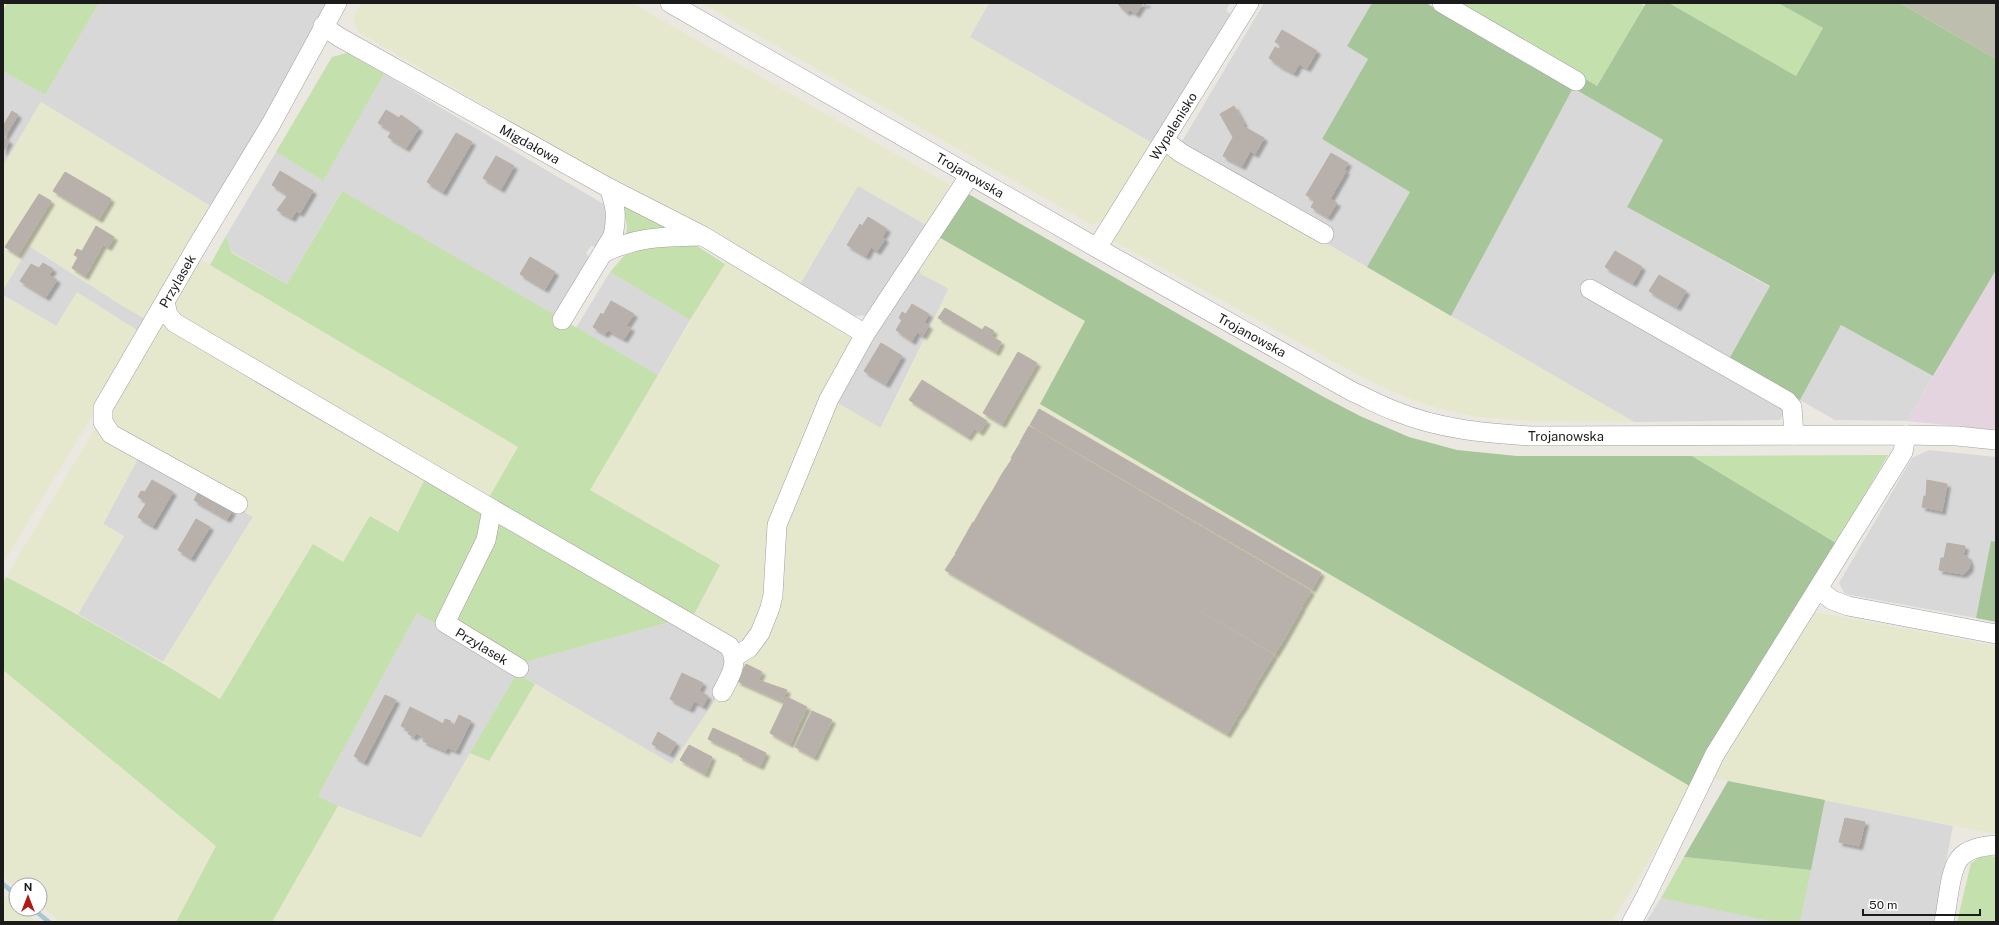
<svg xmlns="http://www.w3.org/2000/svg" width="1999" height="925" viewBox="0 0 1999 925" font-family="'Public Sans',sans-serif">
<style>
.residential{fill:#d9d8d8}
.industrial{fill:#e3d4e0}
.construction{fill:#bebeae}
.farmland{fill:#e6e8ce}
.grass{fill:#c4e0ac}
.forest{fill:#a6c69a}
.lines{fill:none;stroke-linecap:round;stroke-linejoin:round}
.stream{stroke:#a6c8d4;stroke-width:4.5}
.building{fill:#b8b1ab;stroke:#bbafa5;filter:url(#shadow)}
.minor-casing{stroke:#9f9f9f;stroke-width:20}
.minor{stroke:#fff;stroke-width:19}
.labels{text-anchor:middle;stroke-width:3.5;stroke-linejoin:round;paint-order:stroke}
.street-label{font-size:13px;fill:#1b1b1b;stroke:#fff}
</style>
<defs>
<filter id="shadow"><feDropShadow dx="3.5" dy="3.5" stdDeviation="1" flood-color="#0004"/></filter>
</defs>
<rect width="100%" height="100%" fill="#ebe8e1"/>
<!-- residential -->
<g class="residential">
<polygon points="99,3 331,3 215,209 41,102 3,166 3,71 45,95"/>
<polygon points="989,3 1230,3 1226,11 1232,15 1154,144 969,37"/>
<polygon points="1264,3 1372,3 1347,46 1368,59 1322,139 1411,192 1367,267 1174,155"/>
<polygon points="384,74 607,206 613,222 598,247 591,246 586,253 590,259 556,316 341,192 287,284 232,252 226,236 276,152 323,181"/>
<polygon points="1573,87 1663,140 1627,207 1770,287 1729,359 1589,278 1585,284 1786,409 1780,420 1634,422 1451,316"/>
<polygon points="858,185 926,225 870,315 854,316 800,284"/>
<polygon points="29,246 118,303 149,321 142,333 56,326 3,295 3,290"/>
<polygon points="918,265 921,274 949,288 880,429 836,402"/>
<polygon points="610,272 690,320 658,375 576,328"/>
<polygon points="1841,325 1933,376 1907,421 1835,420 1800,400"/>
<polygon points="1929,450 1996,457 1996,542 1991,542 1976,618 1845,594 1839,583 1912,458"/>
<polygon points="141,453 253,517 163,662 78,614 124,536 103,524"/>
<polygon points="417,613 517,673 525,662 677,620 743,659 672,765 517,673 421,838 338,806 318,796"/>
<polygon points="1825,800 1953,826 1934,922 1800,922"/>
<polygon points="1661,898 1775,921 1775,922 1646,922"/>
</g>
<!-- industrial -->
<polygon class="industrial" points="1996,270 1996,430 1907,421"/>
<!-- construction -->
<polygon class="construction" points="1900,3 1996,3 1996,59"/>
<!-- farmland -->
<g class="farmland">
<polygon points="361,3 632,3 950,185 926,225 858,186 800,284 628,189 358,32 353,18"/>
<polygon points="701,3 989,3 970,37 1154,144 1108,219 1092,225"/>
<polygon points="41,102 215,209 149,321 118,303 30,246 3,290 3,166"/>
<polygon points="1167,151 1634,422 1529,421 1476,417 1437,408 1400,395 1360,376 1115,242 1114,236"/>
<polygon points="937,236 1085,321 1040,404 1693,788 1612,922 272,922 338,806 421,838 470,753 489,761 535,684 672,764 743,659 777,600 779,537 836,402 881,428 949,289 921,274 918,265"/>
<polygon points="198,258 519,447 487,501 169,309"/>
<polygon points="728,258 859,336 772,523 770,597 742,648 691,620 719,565 590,490"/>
<polygon points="77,292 142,333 3,564 3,295 56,326"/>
<polygon points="162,321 426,477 398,532 370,516 343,562 313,545 220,699 163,662 253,517 114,428 107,418"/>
<polygon points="96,427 141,453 103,524 124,536 78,614 6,577"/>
<polygon points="1810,611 1996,646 1996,834 1711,778"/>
<polygon points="3,670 216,846 176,922 60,922 40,906 40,885 16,885 16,888 3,876"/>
<polygon points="3,894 16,905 16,909 21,909 37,922 3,922"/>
</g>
<!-- grass -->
<g class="grass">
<polygon points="7,3 99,3 45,95 3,71 3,10"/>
<polygon points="1457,3 1640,3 1644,6 1597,86"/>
<polygon points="1669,3 1778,3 1823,28 1796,76"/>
<polygon points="347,53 384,74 323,181 276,152 332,57"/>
<polygon points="342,191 658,375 590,490 720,565 691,620 487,501 518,447 210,265 226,236 232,253 287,284"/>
<polygon points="621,200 673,230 626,237 627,226"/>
<polygon points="691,242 725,264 690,320 610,272 626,254 642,247"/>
<polygon points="1888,455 1836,543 1692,456"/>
<path d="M426 477 484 514 483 538 437 625 417 613 318 796 338 806 272 922H176L216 846 3 670V583L6 577C80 615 151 654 220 699L313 544 343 562 370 516 398 532Z"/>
<polygon points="499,524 677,620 525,662 460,626 455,615 459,604"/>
<polygon points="517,673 535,684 489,761 470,753"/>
<polygon points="1984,855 1996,857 1996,922 1957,922 1971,863"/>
<polygon points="1684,857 1811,870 1800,922 1775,922 1661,898"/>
</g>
<!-- forest -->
<g class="forest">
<polygon points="1372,3 1426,3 1573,87 1579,75 1597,86 1646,3 1669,3 1796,76 1823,28 1778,3 1900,3 1996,59 1996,270 1933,376 1841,325 1800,400 1729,359 1770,286 1627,207 1663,140 1573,88 1451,316 1367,267 1410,192 1322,139 1368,59 1347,46"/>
<polygon points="965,192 1322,396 1360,416 1409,437 1457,450 1517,456 1692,456 1836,543 1693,788 1040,404 1085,321 937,236"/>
<polygon points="1991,541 1996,542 1996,622 1976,618"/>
<polygon points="1728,781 1825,800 1811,870 1684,857"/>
</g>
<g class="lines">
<!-- stream -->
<g class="stream">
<polyline points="3,884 16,895"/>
<polyline points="33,909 49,922"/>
</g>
</g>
<!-- building -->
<g class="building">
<polygon points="1117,3 1147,3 1145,5 1143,3 1136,14 1130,10 1126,12"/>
<polygon points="1282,30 1317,51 1307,68 1299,64 1294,73 1280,66 1269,58 1275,47 1279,49 1281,45 1275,42"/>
<polygon points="1234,106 1244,124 1241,125 1264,138 1255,154 1250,151 1242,166 1223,156 1233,137 1220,114"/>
<polygon points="386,110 399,118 401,115 419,128 406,148 388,137 392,131 378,123"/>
<polygon points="12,111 18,115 4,138 9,141 3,152 3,126"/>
<polygon points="456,133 472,142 443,192 427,182"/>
<polygon points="1331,153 1348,163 1344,170 1346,171 1330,199 1337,203 1328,217 1311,207 1315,200 1306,195"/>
<polygon points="496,156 514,166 501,189 483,178"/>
<polygon points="280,171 313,191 300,213 296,211 292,218 277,210 288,195 272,185"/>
<polygon points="65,172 111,199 99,219 53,191"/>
<polygon points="39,194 51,201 18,255 5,247"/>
<polygon points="868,217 887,229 882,237 885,239 877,251 871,247 866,256 847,245 860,224 862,226"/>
<polygon points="96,226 114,237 108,247 103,244 85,276 72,268 78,257 74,255 77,249 82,251"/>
<polygon points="1615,251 1642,267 1633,283 1605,267"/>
<polygon points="530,257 555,272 545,289 520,274"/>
<polygon points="43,263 53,269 49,275 57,280 46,297 20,281 31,264 39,268"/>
<polygon points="1659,275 1686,291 1677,307 1649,291"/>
<polygon points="611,301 634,314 626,326 631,328 624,339 608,330 605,334 593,327 601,313 603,315"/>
<polygon points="912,304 929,314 924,322 929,326 923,336 917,332 912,341 896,330 902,320 899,318 902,312 906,314"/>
<polygon points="945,308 982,330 985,326 994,331 991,336 1001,342 996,352 938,318"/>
<polygon points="881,343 902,356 886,384 864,371"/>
<polygon points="1018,352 1037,363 1002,424 983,413"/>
<polygon points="922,380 987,421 980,432 974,428 968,437 909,400"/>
<polygon points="1039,409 1321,573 1312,589 1030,425"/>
<polygon points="1029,426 1311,591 1302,606 1020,442"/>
<polygon points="1020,443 1302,607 1293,623 1011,458"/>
<polygon points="1012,459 1293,623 1284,639 1002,474"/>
<polygon points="1002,474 1284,639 1275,654 993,490"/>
<polygon points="152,480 173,492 153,526 138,517 147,502 138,497 141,491 145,492"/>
<polygon points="1927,480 1947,484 1942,511 1922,507 1924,496 1926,496"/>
<polygon points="993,490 1274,655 1265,670 983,506"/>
<polygon points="199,491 232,511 227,519 194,500"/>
<polygon points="983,506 1265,670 1255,686 974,522"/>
<polygon points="196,519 210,527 191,558 178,550"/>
<polygon points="973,522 1255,687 1246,702 964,538"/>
<polygon points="964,538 1246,703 1236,718 955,554"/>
<polygon points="1947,543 1965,546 1963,556 1967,556 1970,563 1969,569 1963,574 1939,570 1941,558 1944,558"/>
<polygon points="955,555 1236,719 1227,734 945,570"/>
<polygon points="746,664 762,672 758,680 787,690 782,701 737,681"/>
<polygon points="682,673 703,683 699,691 708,696 703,706 694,701 690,709 670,699"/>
<polygon points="385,695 396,700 364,762 354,756"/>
<polygon points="787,697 807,707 790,744 770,733"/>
<polygon points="410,707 434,719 425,738 416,733 414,737 408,734 410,730 401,726"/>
<polygon points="812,711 832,720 814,757 795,747"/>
<polygon points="459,715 471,721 456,751 447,747 446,751 423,741 434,719 443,724 445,719 451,721 449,724 454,726"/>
<polygon points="713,728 766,753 760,766 739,756 740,754 708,739"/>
<polygon points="658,732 676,743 670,754 652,744"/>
<polygon points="689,745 712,757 705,774 680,760"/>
<polygon points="1845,818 1865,822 1859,846 1839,842"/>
</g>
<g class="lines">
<defs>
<g id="minor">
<path d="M670 3 1097 248 1353 392C1367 398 1381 406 1395 411 1438 429 1484 433 1531 436L1906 435 1957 436 1996 440"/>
<polyline points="1442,3 1576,81"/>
<path d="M323 26 339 37 609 188C616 207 617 216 613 236L562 320"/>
<polyline points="1164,140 1181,153 1324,234"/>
<polyline points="609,188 703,236 865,334"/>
<polyline points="1097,248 1249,3"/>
<path d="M603 253C638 236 664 237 701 236"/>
<polyline points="1590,289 1787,401 1792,407 1794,435"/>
<polyline points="165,302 168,315 175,323 492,509 486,540 445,623 519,668"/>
<polyline points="238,504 111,434 103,422 103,408 196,248 271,124 337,3"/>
<path d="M492 509 729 646C740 662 730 677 722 692"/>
<polyline points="1818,589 1832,600 1848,606 1996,634"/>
<polyline points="734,657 749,648 760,633 770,608 773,595 777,525 829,399 865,334 970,175"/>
<polyline points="1632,922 1646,896 1715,754 1903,452 1906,435"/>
<path d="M1944 922C1948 905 1949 872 1959 859 1967 848 1984 846 1996 845"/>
</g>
</defs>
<!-- minor casing -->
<use href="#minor" class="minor-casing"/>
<!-- minor -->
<use href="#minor" class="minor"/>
</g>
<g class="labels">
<!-- street labels -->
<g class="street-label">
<text transform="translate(1173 126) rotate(-58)" y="5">Wypalenisko</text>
<text transform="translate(530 144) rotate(29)" y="5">Migdałowa</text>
<text transform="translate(970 175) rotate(30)" y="5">Trojanowska</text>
<text transform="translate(177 281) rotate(-60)" y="5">Przylasek</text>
<text transform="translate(1252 335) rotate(29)" y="5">Trojanowska</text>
<text x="1566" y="441">Trojanowska</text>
<text transform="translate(482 646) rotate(31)" y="5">Przylasek</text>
</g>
</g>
<!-- border -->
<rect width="1999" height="925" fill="none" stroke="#1b1b1b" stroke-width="8"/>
<!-- north arrow -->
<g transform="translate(28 897)"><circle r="19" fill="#ffffff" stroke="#a4a4a4"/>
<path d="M0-3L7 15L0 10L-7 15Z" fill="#af1a16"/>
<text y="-6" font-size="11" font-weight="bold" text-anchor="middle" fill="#1b1b1b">N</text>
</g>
<!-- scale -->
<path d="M1863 909v6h117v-6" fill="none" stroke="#1b1b1b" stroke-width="2"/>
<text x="1869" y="909" font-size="12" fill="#1b1b1b" stroke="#ffffff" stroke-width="3" paint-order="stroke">50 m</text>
</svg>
